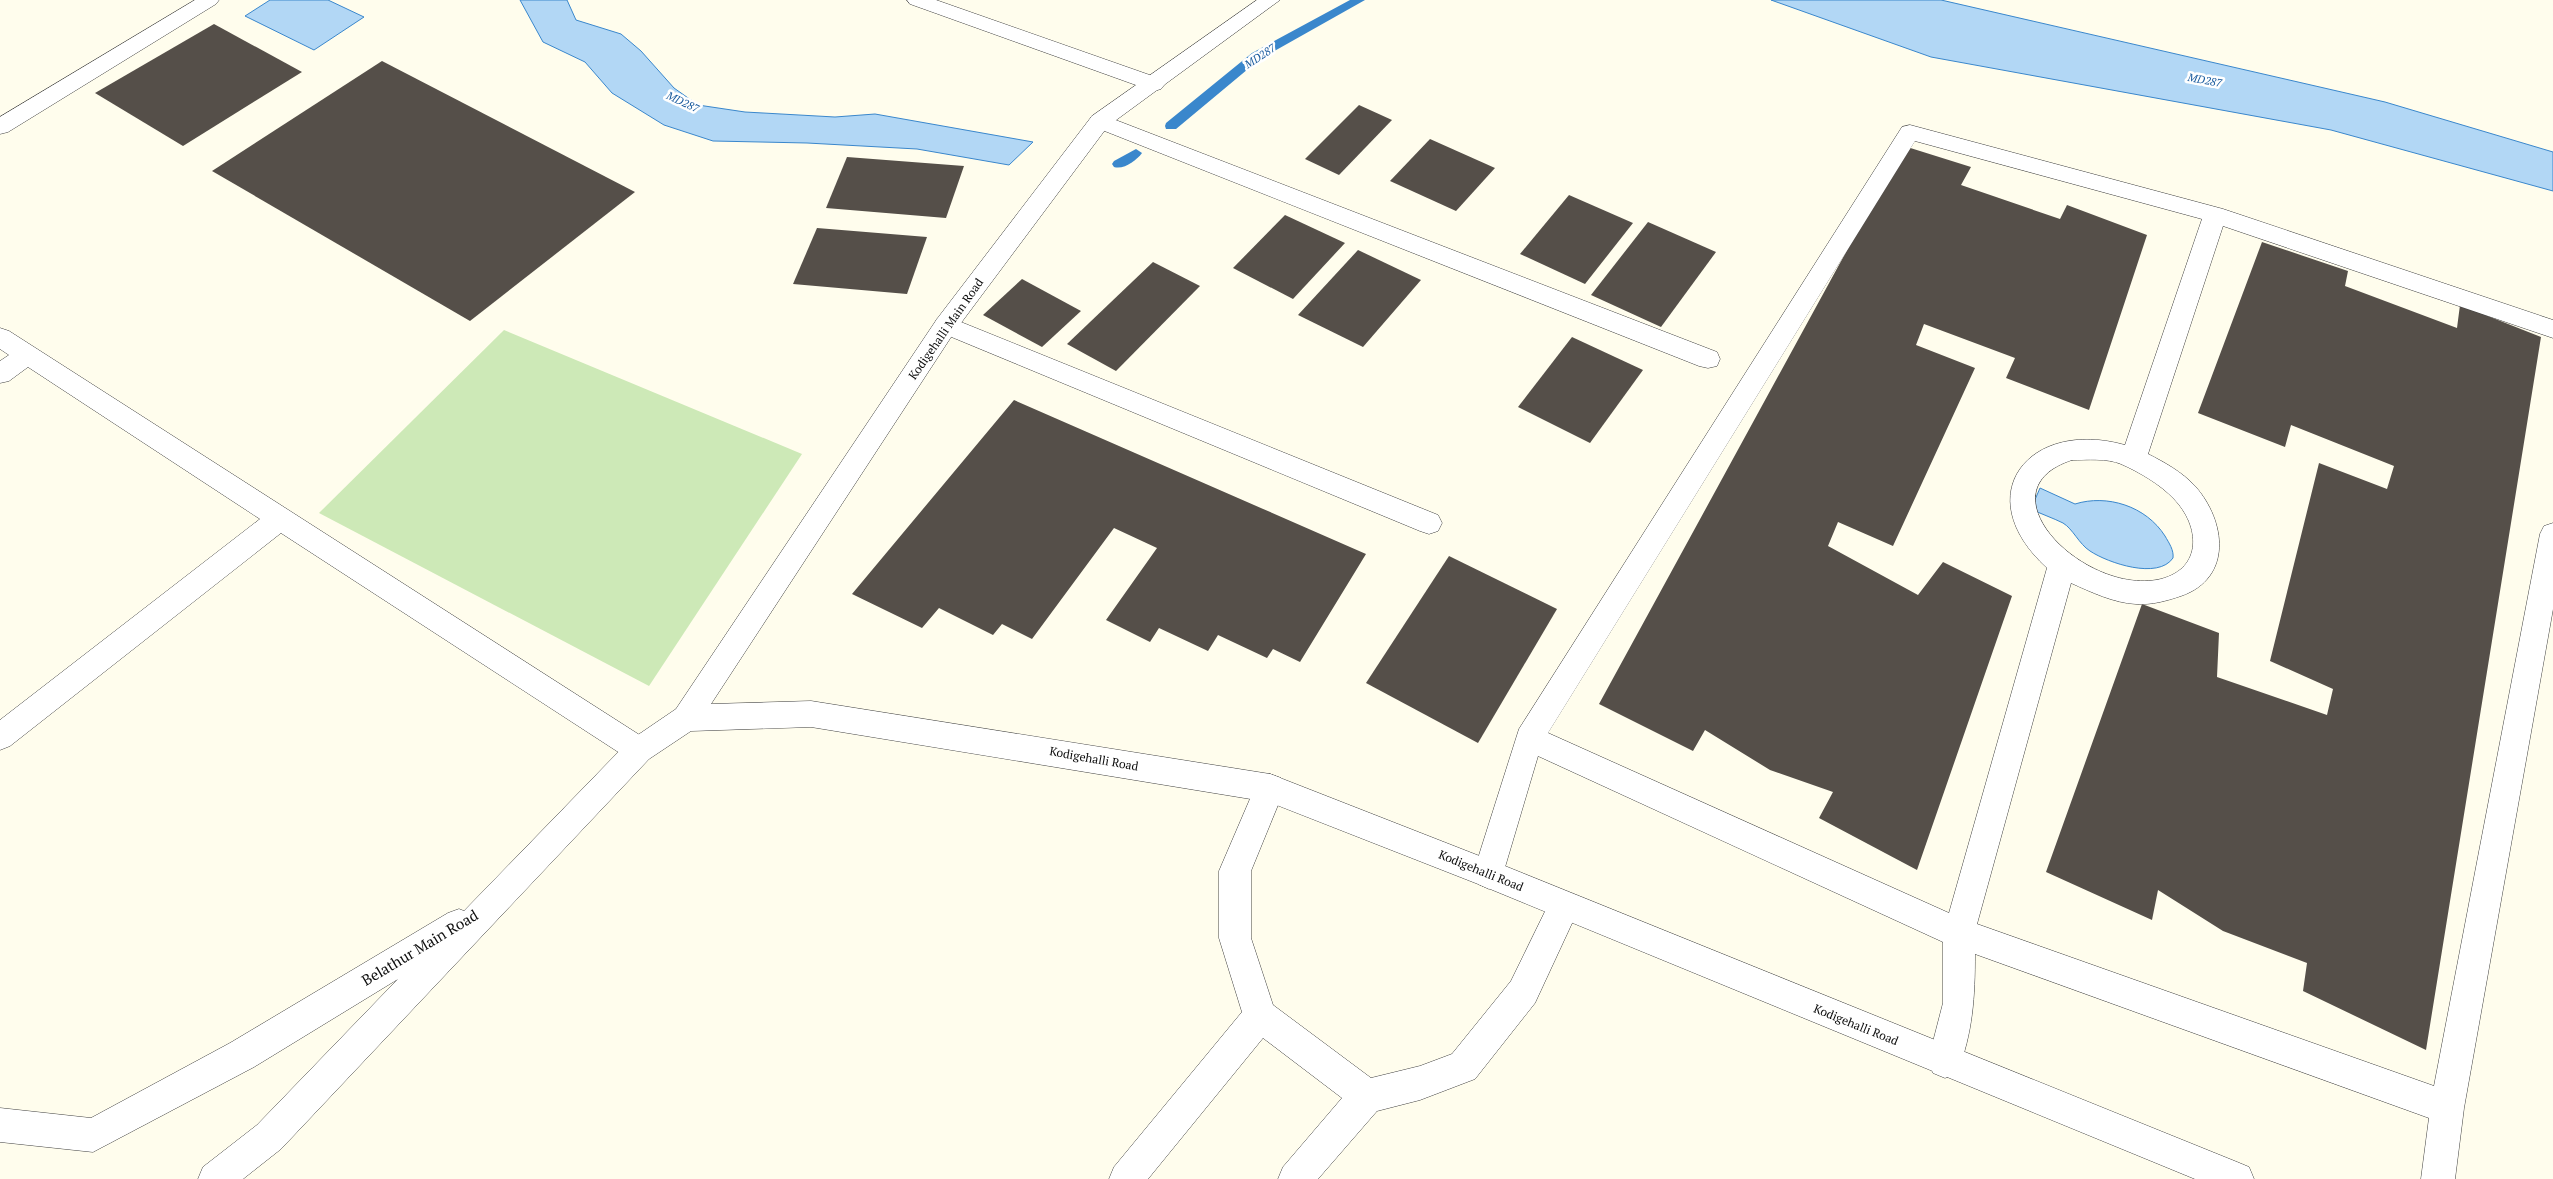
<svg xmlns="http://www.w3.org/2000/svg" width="2553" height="1179" viewBox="0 0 2553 1179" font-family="'PT Serif',serif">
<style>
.green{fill:#cde9b7}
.water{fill:#b2d7f5;stroke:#3a87cc}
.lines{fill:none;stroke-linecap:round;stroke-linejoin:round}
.stream{fill:#3a87cc;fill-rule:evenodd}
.building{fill:#554f49}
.service-casing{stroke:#404040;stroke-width:1}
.minor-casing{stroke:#404040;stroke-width:1}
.tertiary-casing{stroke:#404040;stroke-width:1}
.service{fill:#fff;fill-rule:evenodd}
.minor{fill:#fff;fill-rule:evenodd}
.tertiary{fill:#fff;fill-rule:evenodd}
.labels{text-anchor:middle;stroke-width:5;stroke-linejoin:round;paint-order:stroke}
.far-water-label{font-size:11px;font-style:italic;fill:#17599d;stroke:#fff}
.street-label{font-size:12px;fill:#0d0d0d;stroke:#fff}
.near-street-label{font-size:15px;fill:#0d0d0d;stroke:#fff}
</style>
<rect width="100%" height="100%" fill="#fffded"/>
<!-- green -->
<polygon class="green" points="504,330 802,454 649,686 319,513"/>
<!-- water -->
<g class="water">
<polygon points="270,0 328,0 364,17 314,50 245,16"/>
<polygon points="520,0 567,0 576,20 621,34 641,51 674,88 698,105 745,112 835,117 875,114 1033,142 1009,165 917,149 807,143 713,141 664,125 612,93 585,62 543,42"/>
<polygon points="1771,0 1941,0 2385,102 2553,152 2553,191 2331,130 1931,57"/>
<path d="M2040 488 2075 504C2107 494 2146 506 2165 536 2169 543 2174 550 2173 558 2158 580 2108 563 2090 551 2079 544 2073 529 2063 523 2053 518 2041 514 2031 509Z"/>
</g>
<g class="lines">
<!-- stream -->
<g class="stream">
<polygon points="1350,0 1365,0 1260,59 1176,129 1166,129 1165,126 1166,123 1252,53"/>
<path d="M1136 149 1142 153C1137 160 1124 170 1114 167L1112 164 1114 161Z"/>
</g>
</g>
<!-- building -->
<g class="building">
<polygon points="214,24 302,72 183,146 95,93"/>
<polygon points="382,61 635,192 470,321 212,171"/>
<polygon points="1359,105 1392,120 1339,175 1305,159"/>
<polygon points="1430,139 1495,168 1456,211 1390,181"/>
<polygon points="1904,146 1971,167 1961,185 2060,219 2067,205 2147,235 2089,410 2006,378 2015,358 1924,324 1916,345 1975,368 1893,546 1838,522 1828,546 1918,595 1943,562 2012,596 1917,870 1819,818 1833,792 1770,770 1705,730 1693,751 1599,704"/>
<polygon points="847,157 964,166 946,218 826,208"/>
<polygon points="1569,195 1633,223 1585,284 1520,254"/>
<polygon points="1285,215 1345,243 1293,299 1233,268"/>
<polygon points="1648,222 1716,252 1661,327 1591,295"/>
<polygon points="817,228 927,237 907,294 793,284"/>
<polygon points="2262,242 2348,271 2345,286 2457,328 2460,305 2541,337 2426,1050 2303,991 2307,963 2223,931 2158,890 2152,920 2046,872 2142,604 2219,633 2217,677 2327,715 2333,689 2270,661 2319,463 2387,489 2394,466 2291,425 2285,447 2198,413"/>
<polygon points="1358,250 1421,280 1363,347 1298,315"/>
<polygon points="1153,262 1200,286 1116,371 1067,344"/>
<polygon points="1022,279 1081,311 1042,347 983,315"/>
<polygon points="1572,337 1643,370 1590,443 1518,407"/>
<polygon points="1014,400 1366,554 1300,662 1273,649 1267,658 1218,635 1208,651 1159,628 1150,642 1106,620 1157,548 1114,528 1032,639 1002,624 993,635 939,608 922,628 852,594"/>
<polygon points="1449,556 1557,609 1478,743 1366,683"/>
</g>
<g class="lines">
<defs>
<g id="service">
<polygon points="195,0 219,0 216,4 8,132 0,134 0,117"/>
<polygon points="907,0 936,0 1161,79 1165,84 1161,89 1154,91 1147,89 910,4"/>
<path d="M1910 125 2223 209 2553 320V338L2223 226 2148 454C2164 462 2182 472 2195 486 2226 521 2233 578 2181 596 2166 601 2152 605 2136 604 2114 603 2091 592 2071 583L1977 924 2434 1086 2540 534 2544 526 2553 523V609L2464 1108 2455 1179H2421L2429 1118 1975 954C1975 996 1973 1033 1957 1073L1945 1078 1933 1073 1928 1061 1943 1003V942L1538 756 1500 884 1489 889 1478 884 1473 874 1519 729 1902 127ZM1915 141 2202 219 2125 445C2029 418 1967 495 2047 568L1949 913 1548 733ZM2072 460C2087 460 2107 458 2121 464 2139 472 2160 484 2174 499 2200 526 2203 568 2161 579 2087 597 1977 491 2072 460Z"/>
<polygon points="0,328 9,331 649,741 654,750 649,759 639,763 629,759 281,533 10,746 0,750 0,720 260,519 28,367 9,381 0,383 0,361 9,355 0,349"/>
</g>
<g id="minor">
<polygon points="1100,114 1717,352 1720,359 1717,366 1708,368 1699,366 1092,126 1089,121 1092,116"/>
<polygon points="946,316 1438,515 1442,523 1438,531 1429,534 1420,531 937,331 934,325 937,319"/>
<polygon points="1270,774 1281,778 1285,788 1251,871 1251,938 1273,1005 1371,1078 1420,1066 1452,1054 1511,981 1553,895 1564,891 1575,895 1580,906 1535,1003 1475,1079 1420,1100 1377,1111 1318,1179 1278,1179 1283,1167 1342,1098 1263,1038 1148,1179 1109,1179 1114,1167 1242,1012 1219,938 1219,871 1259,778"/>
</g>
<polygon id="tertiary" points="1257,0 1280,0 1108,126 955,331 711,704 811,701 1270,774 1500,864 2237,1162 2249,1167 2254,1179 2195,1179 1478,884 1269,802 811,727 691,731 649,759 281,1149 243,1179 198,1179 203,1167 257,1125 398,979 254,1067 93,1152 0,1142 0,1108 91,1118 230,1043 448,913 459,909 464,911 629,741 676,709 937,319 1092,116"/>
</defs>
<!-- service casing -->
<use href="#service" class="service-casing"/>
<!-- minor casing -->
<use href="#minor" class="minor-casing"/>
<!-- tertiary casing -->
<use href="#tertiary" class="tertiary-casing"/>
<!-- service -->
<use href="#service" class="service"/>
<!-- minor -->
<use href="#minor" class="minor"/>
<!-- tertiary -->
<use href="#tertiary" class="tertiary"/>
</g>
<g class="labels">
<!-- far-water labels -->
<g class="far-water-label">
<text transform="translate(1260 56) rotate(-33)" y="4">MD287</text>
<text transform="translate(2205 80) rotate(11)" y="4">MD287</text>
<text transform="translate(683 102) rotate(25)" y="4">MD287</text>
</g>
<!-- street labels -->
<g class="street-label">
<text transform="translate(946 329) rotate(-55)" y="4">Kodigehalli Main Road</text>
<text transform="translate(1094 759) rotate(10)" y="4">Kodigehalli Road</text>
<text transform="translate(1481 871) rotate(22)" y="4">Kodigehalli Road</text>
<text transform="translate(1856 1025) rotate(22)" y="4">Kodigehalli Road</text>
</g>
<!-- near-street labels -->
<g class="near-street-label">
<text transform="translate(420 948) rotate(-31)" y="5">Belathur Main Road</text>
</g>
</g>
</svg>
